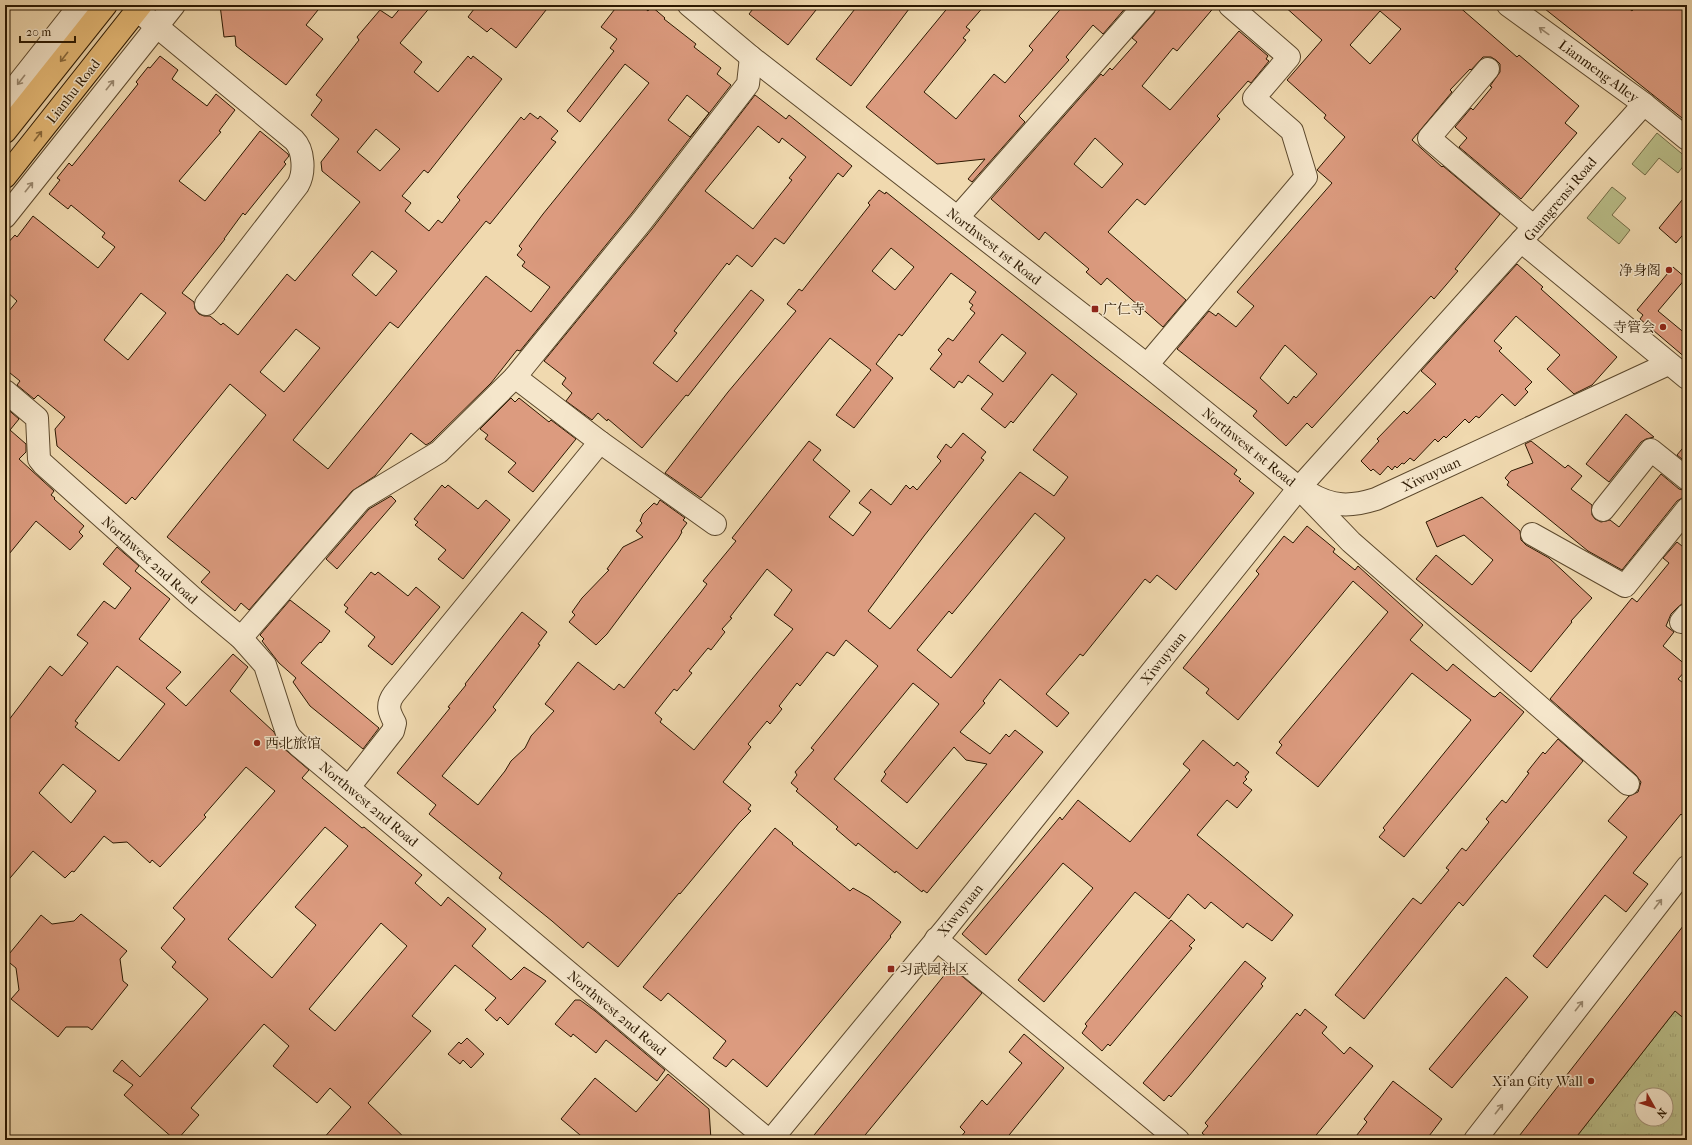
<svg xmlns="http://www.w3.org/2000/svg" width="1692" height="1145" viewBox="0 0 1692 1145" font-family="'IM FELL French Canon','Noto Serif SC',serif">
<style>
.grass{fill:#babf8a;stroke:#726c46}
.park{fill:url(#park-tufts);stroke:#726c46;fill-rule:evenodd}
.building{fill:#dc9b7f;stroke:#2b1801;fill-rule:evenodd}
.lines{fill:none;stroke-linecap:round;stroke-linejoin:round}
.minor-casing{stroke:#5c482c;stroke-width:24}
.major-casing{stroke:#2b1801;stroke-width:24}
.minor{stroke:#f5e6cb;stroke-width:22}
.major{stroke:#e8bc78;stroke-width:22}
.oneway{stroke:#9a8970}
.oneway2{stroke:#8a6a3c}
.poi-dot{fill:#8f2418;stroke:#f5e6cb;stroke-width:1.5}
.labels{text-anchor:middle;stroke-width:3;stroke-linejoin:round;paint-order:stroke}
.street-label{font-size:14px;fill:#2b1801;stroke:#f5e6cb}
.poi-label{font-size:14px;fill:#2b1801;stroke:#f5e6cb;text-anchor:end}
</style>
<defs>
<pattern id="park-tufts" width="24" height="20" patternUnits="userSpaceOnUse"><rect width="24" height="20" fill="#babf8a"/><path d="M3 7l-1-3M5 7V3M7 7l1-3M15 17l-1-3M17 17v-4M19 17l1-3" fill="none" stroke="#a0a375"/></pattern>
</defs>
<rect width="100%" height="100%" fill="#f0d9af"/>
<filter id="stains"><feTurbulence type="fractalNoise" baseFrequency=".005" numOctaves="4"/><feColorMatrix values="0 0 0 0 .2 0 0 0 0 .09 0 0 0 0 .02 0 0 0 .5 -.17"/></filter>
<radialGradient id="worn" r=".72"><stop offset=".6" stop-color="#630" stop-opacity="0"/><stop offset="1" stop-color="#630" stop-opacity=".3"/></radialGradient>
<!-- grass -->
<g class="grass">
<polygon points="1657,133 1687,158 1687,161 1678,173 1659,158 1645,175 1632,164"/>
<polygon points="1612,187 1626,198 1612,215 1630,230 1619,244 1587,218"/>
</g>
<!-- park -->
<path class="park" d="M1675 1011 1687 1021V1140H1574ZM1642 1095H1666V1119H1642Z"/>
<!-- building -->
<g class="building">
<polygon points="220,5 322,5 306,25 323,39 286,85 236,46 235,36 224,37"/>
<path d="M403 5H432L400 43 422 62 414 72 438 92 468 56 471 59 473 56 502 79 428 173 424 170 402 196 411 203 405 211 429 231 438 220 442 223 460 200 457 197 521 117 524 120 530 113 538 119 540 116 558 131 551 139 556 142 490 224 486 221 398 328 390 322 293 440 328 469 486 276 531 312 550 287 522 266 525 262 517 255 522 249 519 246 543 214 649 83 625 64 580 122 567 111 614 51 610 48 617 39 601 27 618 5H641L648 11 651 6 665 18 664 19 696 44 694 47 721 68 717 74 731 85 632 213 520 351 517 350 491 383 431 442 426 445 411 433 375 476 352 491 249 610 241 603 235 611 201 582 210 572 167 537 266 415 230 384 135 500 132 497 126 504 57 446 55 429 65 417 38 395 34 399 17 385 20 381 5 369V316L17 301 5 290V246L15 235 17 237 33 216 98 268 115 247 102 237 105 233 71 205 68 209 49 194 60 180 57 178 69 163 72 166 138 84 136 82 148 67 150 68 160 56 178 70 172 79 207 106 216 94 235 110 219 131 221 132 179 181 205 201 260 131 288 154 289 156 284 162 286 164 245 215 243 213 224 239H225L182 293 194 302 195 309 199 314 204 316H210L221 325 223 323 238 335 287 274 295 281 360 202 322 171 321 162 339 139 311 115 322 100 316 95 359 40 357 37 380 10 392 18ZM687 95 709 113 690 137 668 120ZM376 129 400 149 380 171 357 152ZM372 251 397 271 376 296 352 275ZM141 293 166 313 128 360 104 340ZM296 329 320 348 284 392 260 372Z"/>
<polygon points="477,5 550,5 516,48 491,28 487,32 468,17"/>
<polygon points="756,5 820,5 788,45 749,14"/>
<polygon points="858,5 912,5 851,86 816,59"/>
<polygon points="950,5 985,5 966,27 970,30 963,38 966,40 924,92 956,119 994,74 1005,83 1033,50 1029,46 1064,5 1128,5 1103,34 1093,25 1066,57 1069,60 1019,116 1025,122 972,182 968,179 985,159 937,164 866,107"/>
<path d="M1157 5H1216L1177 51 1173 48 1142 86 1170 110 1239 31 1268 56 1266 59 1269 61 1251 83 1248 81 1226 106 1217 116 1220 119 1145 205 1137 199 1108 232 1186 300 1163 327 1107 278 1101 285 1086 272 1089 269 1045 232 1039 240 991 199 1101 74 1103 76 1110 68 1112 70 1137 42 1132 38 1154 13ZM1095 138 1123 164 1102 188 1074 164Z"/>
<path d="M1283 5H1457L1517 57 1519 55 1579 106 1565 123 1577 133 1521 199 1459 147 1467 138 1455 127 1471 108 1473 110 1492 87 1490 86 1500 72V64L1496 60 1491 57H1483L1471 70 1470 69 1450 90 1452 92 1412 140 1442 167 1443 166 1500 214 1455 269 1458 271 1434 299 1431 296 1312 428 1307 423 1286 446 1253 416 1257 411 1177 349 1209 311 1216 316 1218 313 1236 327 1254 306 1237 292 1332 183 1317 170 1345 137 1324 118 1326 115 1287 80 1322 40ZM1380 11 1401 29 1370 64 1350 45ZM1285 345 1317 374 1296 398 1294 396 1288 404 1260 378Z"/>
<polygon points="1540,5 1625,5 1632,11 1637,5 1682,5 1687,9 1687,122"/>
<path d="M755 95 786 119 789 115 852 166 843 177 838 173 784 244 775 238 752 267 737 255 729 265 727 263 674 331 677 333 653 363 677 382 751 290 764 300 688 396 686 395 642 448 608 419 607 421 598 413 592 420 566 401 572 393 562 384 566 378 544 361 652 229ZM758 126 779 143 782 138 806 157 789 178 792 180 753 229 705 191Z"/>
<path d="M879 190 885 194 886 192 1096 360 1237 470 1234 474 1241 479 1239 481 1254 493 1176 590 1157 575 1150 583 1145 579 1083 656 1080 654 1076 659 1046 694 1069 713 1057 727 1000 679 983 701 985 703 960 732 990 754 1006 734 1009 737 1015 730 1043 752 927 893 923 890 922 892 896 871 895 873 858 843 856 846 836 829 838 827 796 791 798 789 791 783 797 775 795 772 814 750 811 748 878 666 846 640 834 656 827 652 800 686 797 683 779 706 782 709 770 724 767 721 748 744 751 747 723 782 751 805 748 809 751 811 739 823 680 894 679 893 618 967 588 942 583 948 552 921 499 878 502 873 429 814 436 805 397 773 450 708 448 707 466 685 465 684 522 612 547 632 538 644 540 645 531 657 493 707 496 710 442 776 478 805 505 771 511 761 525 748 531 736 554 711 545 704 578 662 614 690 619 684 624 688 701 592 707 584 703 581 736 541 732 538 809 441 821 450 813 460 850 491 829 517 853 536 871 512 859 503 871 489 891 505 906 485 910 489 913 486 917 490 941 461 937 457 946 444 951 448 963 433 986 452 981 458 984 460 924 536 868 611 890 629 1020 472 1054 496 1068 477 1033 450 1077 394 1052 374 1013 423 1011 421 1005 428 981 409 993 394 968 375 962 383 959 381 954 388 930 369 942 354 938 350 948 338 953 341 975 313 970 309 973 305 969 302 976 292 951 273 902 336 899 334 876 364 893 378 854 428 836 415 871 370 830 338 701 498 665 473 728 392 796 311 787 304 799 289 802 291 870 205 868 203ZM891 248 914 267 895 290 872 271ZM1002 334 1026 353 1003 382 979 362ZM1035 513 1065 538 951 678 917 650 949 611 952 614ZM767 569 792 590 774 615 793 629 694 750 660 722 662 719 655 713 674 689 677 691 692 673 689 671 708 648 711 650 725 632 722 629 732 618 730 617ZM913 683 939 704 884 772 886 774 881 781 907 803 954 747 966 760 987 764 917 849 834 779Z"/>
<polygon points="1687,194 1687,230 1676,243 1659,228"/>
<polygon points="1517,264 1543,287 1541,289 1617,357 1592,385 1574,394 1547,369 1560,355 1516,316 1494,341 1502,348 1499,351 1532,382 1525,389 1528,392 1515,406 1502,394 1479,418 1476,416 1469,423 1465,419 1446,438 1444,436 1438,442 1435,439 1414,461 1410,458 1404,464 1402,463 1397,468 1395,466 1392,470 1388,466 1380,475 1373,469 1371,471 1361,461 1379,441 1377,439 1404,411 1407,414 1436,384 1421,371"/>
<polygon points="1673,267 1686,278 1658,311 1687,335 1687,359 1640,319 1643,315 1637,310"/>
<polygon points="511,398 515,402 519,398 549,422 551,420 576,439 533,492 508,472 516,463 485,439 488,435 480,429"/>
<polygon points="5,407 19,419 10,430 26,444 26,452 19,459 54,491 51,495 55,498 54,499 84,526 79,532 83,536 70,550 36,521 5,559"/>
<polygon points="1626,414 1654,437 1646,439 1641,442 1609,482 1586,464"/>
<polygon points="1531,441 1565,468 1568,465 1582,476 1571,489 1592,505 1592,515 1595,519 1601,522 1610,520 1619,527 1661,474 1679,489 1687,491 1687,497 1682,498 1677,501 1622,570 1588,551 1507,485 1509,482 1505,478 1511,471 1533,463 1525,444"/>
<polygon points="1687,443 1687,463 1677,455"/>
<polygon points="442,485 445,488 448,485 478,509 486,500 510,520 463,579 438,559 446,550 415,525 418,522 414,519"/>
<polygon points="391,496 396,501 337,569 326,559 369,509"/>
<polygon points="1482,497 1520,531 1521,540 1526,545 1549,558 1592,598 1571,621 1572,622 1531,672 1416,579 1436,555 1472,585 1493,560 1464,535 1437,547 1426,522"/>
<polygon points="660,500 685,518 683,520 687,523 681,531 682,532 678,539 607,634 596,645 569,622 575,615 572,612 582,598 609,570 607,569 623,547 643,537 636,531 642,523 640,521 643,514 654,503 657,505"/>
<polygon points="1307,526 1335,549 1333,552 1355,570 1358,566 1423,625 1410,640 1447,671 1453,664 1492,696 1495,697 1500,692 1524,712 1404,857 1379,837 1385,830 1383,828 1471,720 1412,673 1318,787 1276,753 1282,745 1279,742 1388,612 1353,581 1238,720 1206,693 1209,689 1183,668 1259,574 1256,571 1284,536 1293,543"/>
<polygon points="1677,542 1687,550 1687,600 1678,607 1671,614 1666,626 1674,632 1663,646 1687,666 1687,669 1678,679 1687,686 1687,820 1681,814 1633,873 1648,884 1626,912 1605,895 1547,968 1533,956 1627,837 1608,821 1629,796 1638,792 1641,782 1636,775 1550,699 1632,598 1637,602 1669,563 1663,558"/>
<path d="M117 547 139 566 135 571 170 599 139 639 181 672 166 688 186 706 233 654 248 667 230 691 274 732 281 746 309 770 302 778 362 828 364 827 422 875 415 883 441 906 448 897 486 929 472 946 511 980 524 967 546 981 508 1025 500 1017 497 1021 485 1010 496 998 455 965 412 1016 431 1031 368 1103 407 1140H322L351 1107 330 1088 317 1103 273 1066 289 1046 264 1024 191 1108 199 1115 177 1140H175L124 1095 133 1085 113 1071 122 1060 140 1077 208 999 172 967 176 962 161 948 185 919 173 908 275 791 246 767 204 815 206 817 160 867 152 860 150 863 127 842 113 843 104 836 74 872 72 871 65 878 33 851 5 884V725L50 666 62 676 88 643 77 635 104 601 115 609 131 588 103 564ZM117 666 165 704 119 761 75 727 78 723 75 721ZM63 764 96 791 71 823 39 793ZM325 827 348 846 295 907 316 925 272 978 228 939ZM381 923 407 946 335 1031 309 1009Z"/>
<polygon points="371,572 375,575 378,572 408,596 416,587 440,607 392,665 368,646 375,637 345,612 348,608 344,605"/>
<polygon points="290,600 330,631 321,643 320,642 301,663 379,728 363,749 310,706 293,682 296,678 279,663 262,641 264,639 260,635"/>
<polygon points="1558,739 1583,761 1463,906 1459,902 1364,1019 1335,995 1413,898 1421,904 1449,870 1446,868 1462,848 1466,851 1489,822 1486,819 1502,800 1506,803 1529,773 1527,772 1543,752 1545,754"/>
<polygon points="1203,740 1234,766 1237,762 1249,772 1245,777 1247,779 1243,783 1252,790 1237,808 1227,800 1197,835 1293,915 1272,941 1247,923 1243,928 1211,902 1205,909 1188,894 1169,919 1135,892 1044,1002 1018,980 1093,888 1063,863 986,955 962,934 1060,817 1062,820 1078,800 1130,842 1190,770 1183,764"/>
<polygon points="775,828 793,843 792,844 850,891 853,888 869,897 901,922 890,936 891,937 767,1087 733,1059 726,1067 713,1058 726,1041 668,993 661,1001 643,987"/>
<polygon points="81,914 127,951 120,959 123,981 128,985 92,1030 88,1027 66,1027 58,1037 11,999 19,990 16,968 5,959 41,915 52,924 74,921"/>
<polygon points="1171,920 1195,940 1189,946 1192,948 1110,1046 1108,1044 1102,1051 1082,1033 1087,1026 1085,1024"/>
<polygon points="1687,921 1687,1021 1675,1011 1574,1140 1516,1140"/>
<polygon points="1245,961 1266,978 1261,984 1263,986 1189,1076 1171,1097 1169,1095 1164,1101 1143,1083"/>
<polygon points="951,967 982,993 861,1140 810,1140"/>
<polygon points="1506,977 1528,997 1452,1088 1429,1069"/>
<polygon points="575,1000 580,1000 595,1011 665,1070 657,1081 606,1040 596,1053 573,1034 571,1037 555,1024"/>
<polygon points="1305,1009 1327,1027 1322,1033 1344,1054 1350,1047 1373,1066 1312,1140 1210,1140 1202,1133 1208,1126 1205,1123 1297,1013 1300,1016"/>
<polygon points="1024,1034 1064,1068 1005,1140 958,1140 965,1132 960,1127 982,1100 987,1105 1022,1063 1009,1052"/>
<polygon points="467,1038 484,1054 471,1068 463,1060 460,1064 448,1054 459,1042 461,1044"/>
<polygon points="668,1074 709,1109 711,1140 586,1140 561,1119 595,1078 636,1112"/>
<polygon points="1393,1081 1442,1119 1426,1140 1353,1140 1367,1122 1364,1119"/>
</g>
<g class="lines">
<defs>
<g id="minor">
<polyline points="689,5 751,57 1147,365 1299,488 1351,542 1628,784"/>
<polyline points="1508,5 1644,104 1687,139"/>
<path d="M137 10 294 140C304 150 305 173 298 185L206 304"/>
<polyline points="1488,69 1429,138 1534,227"/>
<polyline points="5,100 80,5"/>
<polyline points="1644,104 1521,241 1687,378"/>
<polyline points="5,217 174,5"/>
<polyline points="958,217 1145,5"/>
<polyline points="1147,365 1306,177 1292,131 1254,98 1289,57 1230,6"/>
<polyline points="515,377 600,442 715,524"/>
<polyline points="5,391 37,418 39,459 43,464 193,598 241,638 265,665 286,730 290,737 298,745 768,1140"/>
<path d="M1309 493C1333 507 1350 507 1376 499L1668 364"/>
<polyline points="1603,510 1651,450 1687,479"/>
<polyline points="1532,534 1625,586 1687,509"/>
<polyline points="1681,622 1687,615"/>
<polyline points="241,638 361,499 439,452 515,377 642,221 748,84 751,57"/>
<path d="M349 787 393 731 395 723C389 712 386 705 394 694L600 442"/>
<polyline points="936,939 1178,1140"/>
<polyline points="771,1140 947,927 1299,488 1521,241"/>
<polyline points="1475,1140 1687,867"/>
</g>
<g id="major">
<polyline points="5,132 106,5"/>
<polyline points="5,177 141,5"/>
</g>
</defs>
<!-- minor casing -->
<use href="#minor" class="minor-casing"/>
<!-- major casing -->
<use href="#major" class="major-casing"/>
<!-- minor -->
<use href="#minor" class="minor"/>
<!-- major -->
<use href="#major" class="major"/>
</g>
<!-- one-way arrows -->
<defs><path id="oneway-shaft" d="M-6 0H5M1.5-3L5.5 0L1.5 3" fill="none" stroke-width="1.6" stroke-linecap="round" stroke-linejoin="round"/></defs>
<g class="oneway">
<use href="#oneway-shaft" transform="translate(1544 31) rotate(-144)"/>
<use href="#oneway-shaft" transform="translate(21 80) rotate(128)"/>
<use href="#oneway-shaft" transform="translate(110 85) rotate(-51)"/>
<use href="#oneway-shaft" transform="translate(29 187) rotate(-51)"/>
<use href="#oneway-shaft" transform="translate(1658 904) rotate(-52)"/>
<use href="#oneway-shaft" transform="translate(1579 1006) rotate(-52)"/>
<use href="#oneway-shaft" transform="translate(1499 1109) rotate(-52)"/>
</g>
<g class="oneway2">
<use href="#oneway-shaft" transform="translate(64 57) rotate(128)"/>
<use href="#oneway-shaft" transform="translate(38 136) rotate(-52)"/>
</g>
<!-- markers -->
<g class="poi-dot">
<circle cx="1669" cy="270" r="4"/>
<rect x="1091" y="305" width="8" height="8" rx="2"/>
<circle cx="1663" cy="327" r="4"/>
<circle cx="257" cy="743" r="4"/>
<rect x="887" y="965" width="8" height="8" rx="2"/>
<circle cx="1591" cy="1081" r="4"/>
</g>
<g class="labels">
<!-- street labels -->
<g class="street-label">
<text transform="translate(1599 71) rotate(36)" y="5">Lianmeng Alley</text>
<text transform="translate(73 91) rotate(-52)" y="5">Lianhu Road</text>
<text transform="translate(1560 199) rotate(-50)" y="5">Guangrensi Road</text>
<text transform="translate(994 246) rotate(38)" y="5">Northwest 1st Road</text>
<text transform="translate(1249 447) rotate(39)" y="5">Northwest 1st Road</text>
<text transform="translate(1431 474) rotate(-25)" y="5">Xiwuyuan</text>
<text transform="translate(150 560) rotate(42)" y="5">Northwest 2nd Road</text>
<text transform="translate(1163 658) rotate(-51)" y="5">Xiwuyuan</text>
<text transform="translate(369 804) rotate(40)" y="5">Northwest 2nd Road</text>
<text transform="translate(960 910) rotate(-51)" y="5">Xiwuyuan</text>
<text transform="translate(617 1013) rotate(40)" y="5">Northwest 2nd Road</text>
</g>
<!-- poi labels -->
<g class="poi-label">
<text x="1661" y="275">净身阁</text>
<text x="1103" y="314" text-anchor="start">广仁寺</text>
<text x="1655" y="332">寺管会</text>
<text x="265" y="748" text-anchor="start">西北旅馆</text>
<text x="899" y="974" text-anchor="start">习武园社区</text>
<text x="1583" y="1086">Xi'an City Wall</text>
</g>
</g>
<!-- margin -->
<rect width="1692" height="1145" fill="none" stroke="#f0d9af" stroke-width="20"/>
<rect x="6" y="6" width="1680" height="1133" fill="none" stroke="#2b1801" stroke-width="2"/>
<rect x="10" y="10" width="1672" height="1125" fill="none" stroke="#2b1801"/>
<!-- north arrow -->
<g transform="translate(1654 1107) rotate(129)"><circle r="19" fill="#f5e6cb" stroke="#a4947a"/>
<path d="M0-3L7 15L0 10L-7 15Z" fill="#8f2418"/>
<text y="-6" font-size="11" font-weight="bold" text-anchor="middle" fill="#2b1801">N</text>
</g>
<!-- scale -->
<path d="M20 36v6h55v-6" fill="none" stroke="#2b1801" stroke-width="2"/>
<text x="26" y="36" font-size="12" fill="#2b1801" stroke="#f5e6cb" stroke-width="3" paint-order="stroke">20 m</text>
<rect width="100%" height="100%" filter="url(#stains)"/>
<rect width="100%" height="100%" fill="url(#worn)"/>
</svg>
